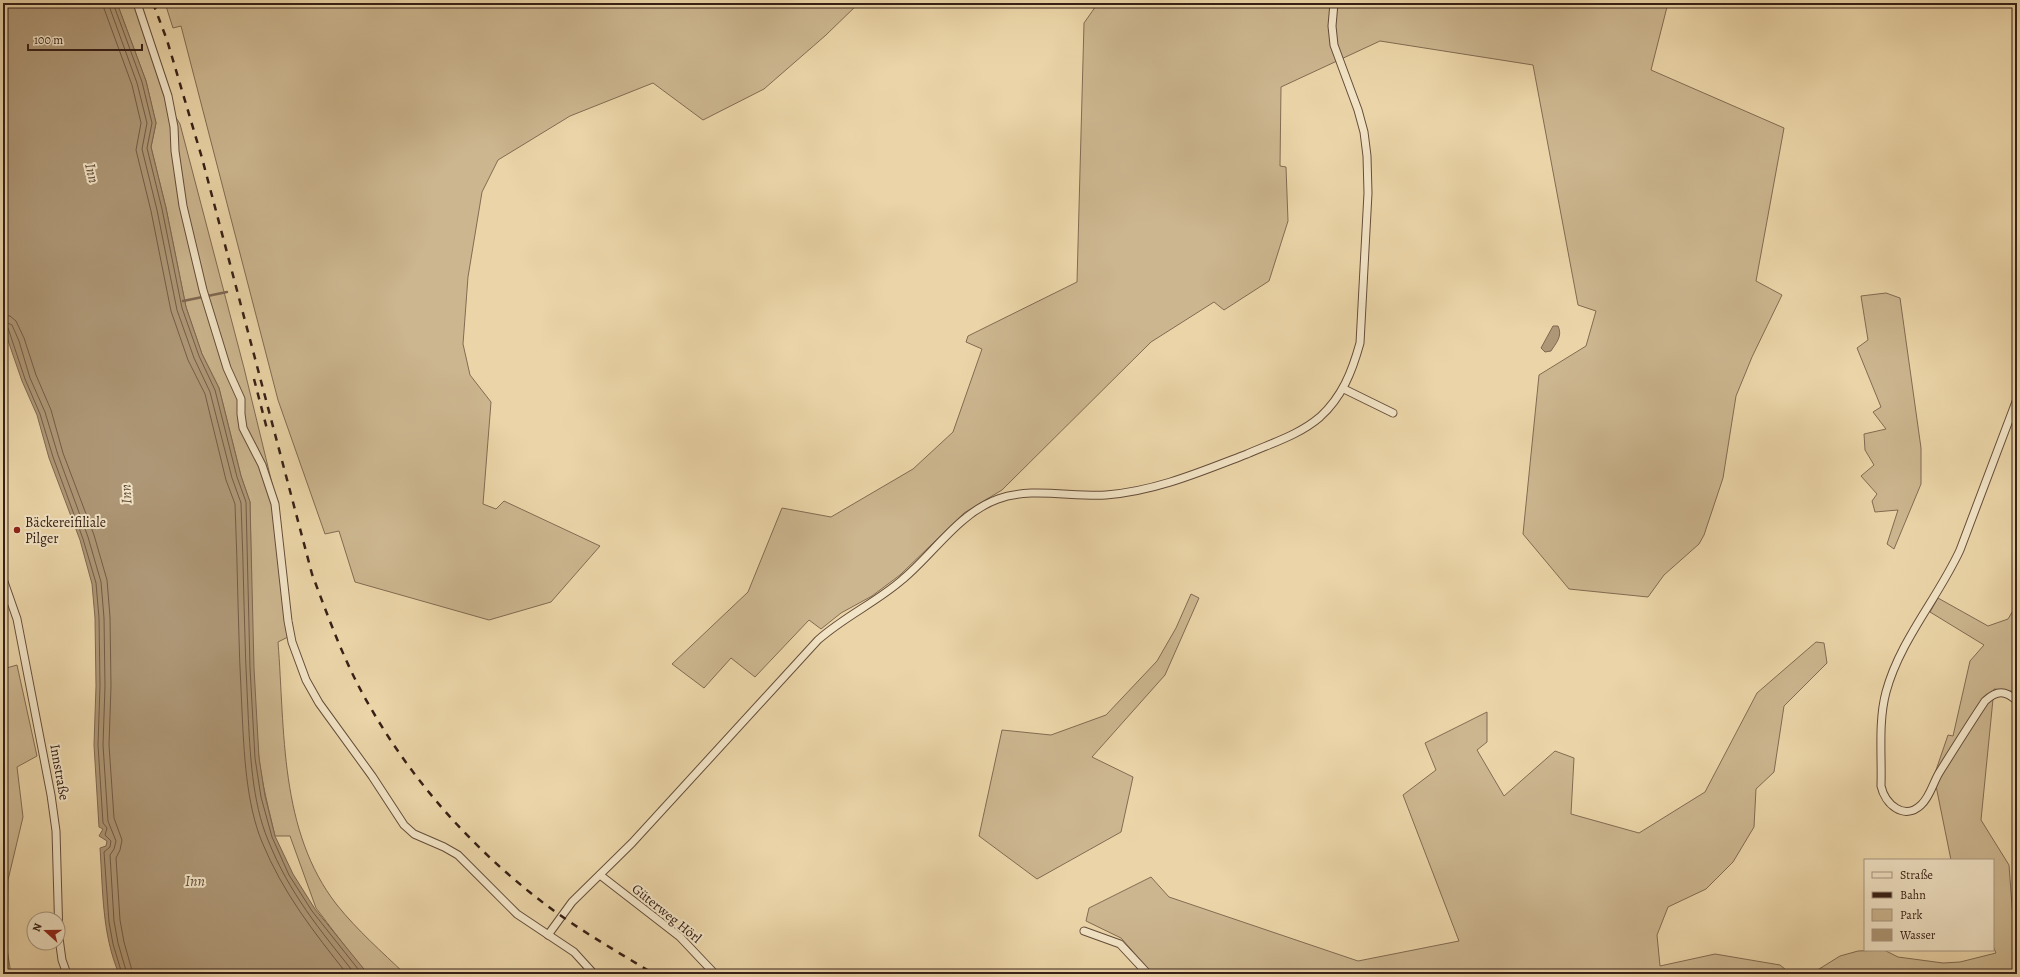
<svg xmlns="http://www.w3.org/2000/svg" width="2020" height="977" viewBox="0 0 2020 977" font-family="Alegreya,serif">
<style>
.green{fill:#ccb68f;stroke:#826b52}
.water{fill:#ae9776;stroke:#7e6750}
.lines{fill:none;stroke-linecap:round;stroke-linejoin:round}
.shore{stroke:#725c46;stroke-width:1}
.stream{stroke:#7e6750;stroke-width:2.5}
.street-casing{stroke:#644d3a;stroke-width:9}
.street{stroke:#f2e4c6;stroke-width:7}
.rail{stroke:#372016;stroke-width:2.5;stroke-dasharray:7 7;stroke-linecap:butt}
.poi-dot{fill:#8f2418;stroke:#f2e4c6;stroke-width:1.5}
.labels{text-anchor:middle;stroke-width:4;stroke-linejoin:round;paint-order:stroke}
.poi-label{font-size:14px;fill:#372016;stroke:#f2e4c6;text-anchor:start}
.street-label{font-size:14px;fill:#372016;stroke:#f2e4c6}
.water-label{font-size:15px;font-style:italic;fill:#614a38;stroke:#f2e4c6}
</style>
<rect width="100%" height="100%" fill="#ebd5a8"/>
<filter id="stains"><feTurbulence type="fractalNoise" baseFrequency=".005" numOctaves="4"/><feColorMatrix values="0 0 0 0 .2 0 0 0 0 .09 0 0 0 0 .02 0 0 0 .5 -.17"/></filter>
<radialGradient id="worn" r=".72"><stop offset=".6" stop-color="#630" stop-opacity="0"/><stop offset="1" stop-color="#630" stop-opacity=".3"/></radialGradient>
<!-- green -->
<g class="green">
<path d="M117 3H134L167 103 180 124 244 368 278 508 288 637 278 642C285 730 279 831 337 905 357 930 382 952 405 974H368L363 970 316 908 290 836H275C269 810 262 784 259 758 250 673 252 587 250 502L241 476 219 388 202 354 186 307 166 208 151 147 156 123 146 81Z"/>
<polygon points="165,3 859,3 826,35 764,89 703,120 653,83 570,116 498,160 482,192 468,277 463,344 470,375 491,402 483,504 496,509 504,501 600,546 551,602 489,620 355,582 339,531 325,534 278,400 181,26 173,28"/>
<polygon points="1098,3 1668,3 1651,70 1784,128 1756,281 1782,295 1752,357 1736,396 1723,478 1704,535 1699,544 1664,575 1648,597 1569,589 1523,534 1539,375 1586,346 1596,311 1578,305 1533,65 1380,41 1281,87 1280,166 1286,167 1288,221 1269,281 1224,310 1214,302 1151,342 1002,490 964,513 900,575 872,596 841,613 821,629 809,620 755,677 731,658 704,688 672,664 748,592 782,508 831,517 913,469 953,432 982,349 966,342 968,336 1077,282 1084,23"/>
<polygon points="1886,293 1900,298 1921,448 1921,484 1894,549 1887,544 1898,510 1875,512 1872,501 1877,494 1861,476 1874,465 1865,450 1864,434 1886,429 1873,412 1881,407 1857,348 1868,340 1861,296"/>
<polygon points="1191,594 1199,598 1165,675 1092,757 1133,777 1121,832 1037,879 979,836 1002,730 1051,735 1106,715 1157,661 1176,628"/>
<polygon points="1938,598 1988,626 2008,619 2017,604 2017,692 1994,689 1981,820 2009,865 2017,974 1811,974 1840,956 1858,951 1884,950 1898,957 1943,963 1960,962 1996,953 1993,946 1993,860 1951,860 1934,776 1948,735 1953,736 1970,661 1984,645 1930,612"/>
<polygon points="1816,642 1824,643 1827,663 1784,706 1774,772 1756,789 1754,827 1733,862 1706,889 1668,907 1657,935 1660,966 1715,954 1780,965 1791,974 1153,974 1121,938 1086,921 1089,908 1151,877 1169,897 1358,961 1459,941 1403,795 1436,770 1425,743 1487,712 1487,742 1477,750 1504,796 1555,751 1574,758 1571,814 1639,833 1705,792 1757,693"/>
<polygon points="17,665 37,756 17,767 23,817 8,880 7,949 11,974 3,974 3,669"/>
</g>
<!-- water -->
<g class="water">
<path d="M3 3H117L146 81 156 123 151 147 166 208 186 307 202 354 219 388 241 476 250 502 254 668 259 758 265 796 275 836 293 874 315 909 368 974H119C102 934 103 891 100 848L106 846 107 841 99 836 103 829 99 827 94 745 96 686 95 618 92 584 80 540 49 458 37 415 22 381 3 326Z"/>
<path d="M1553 326H1558C1563 336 1556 343 1551 351L1545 352 1541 348Z"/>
</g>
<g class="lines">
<!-- shore -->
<g class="shore">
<path d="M102 3 132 85 141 123 136 150 151 211 171 311 188 360 205 394 226 480 235 504C238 573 238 642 242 711 244 752 246 803 262 842 283 893 313 931 347 974"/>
<path d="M108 3 137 83 147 123 142 149 157 210 177 310 194 358 210 392 232 478 241 503C244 573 244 642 248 712 250 752 252 802 268 840 289 893 320 930 355 974"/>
<polyline points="113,3 142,82 152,123 147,148 162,209 182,308 199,356 215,390 237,477 246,502 250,668 255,758 261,797 272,837 289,875 312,911 362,974"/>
<polyline points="3,315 10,316 16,321 24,338 36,375 51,410 63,453 94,535 107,580 110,617 111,686 109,745 114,818 122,840 120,850 116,858 120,920 124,942 133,974"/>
<polyline points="3,321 12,325 19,341 30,378 45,412 58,455 88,537 101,582 104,618 105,686 103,745 108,821 116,841 114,849 110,855 114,921 118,943 127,974"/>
<polyline points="3,326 8,328 25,379 40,414 53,457 83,539 96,583 99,618 100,686 98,745 103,823 107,828 105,835 111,841 110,847 104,852 109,922 113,944 122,974"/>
</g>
<!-- stream -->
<polyline class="stream" points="183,301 227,292"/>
<defs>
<g id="street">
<polyline points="137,3 168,96 174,127 175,151 183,206 203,290 227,368 241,399 241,414 243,428 262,465 275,504 288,621 292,642 306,680 319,703 372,776 404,825 414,834 444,847 458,855 517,914 574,952 594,974"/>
<polyline points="1344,389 1393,413"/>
<path d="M2017 399 1960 550C1938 598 1900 640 1886 692 1878 722 1882 756 1881 786 1885 804 1904 821 1921 805 1930 797 1933 783 1939 773 1954 749 1969 725 1985 701 1997 690 2005 690 2017 701"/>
<polyline points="3,579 17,619 51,795 56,831 59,938 62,960 67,974"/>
<polyline points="600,875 680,937 715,974"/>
<polyline points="1084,931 1120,944 1148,974"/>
<path d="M548 935 572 902 632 843 818 640C845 616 877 602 903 579 934 553 959 513 998 499 1029 487 1072 497 1106 495 1156 491 1200 472 1247 454 1272 443 1299 435 1320 417 1342 397 1352 372 1360 343L1368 193 1367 156 1364 132 1358 110 1334 45 1332 26 1334 3"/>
</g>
</defs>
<!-- street casing -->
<use href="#street" class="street-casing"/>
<!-- street -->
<use href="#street" class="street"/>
<!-- rail -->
<g class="rail">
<path d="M153 3 167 40 202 158 312 574C329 619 345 664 369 705 415 786 481 858 557 913 588 935 621 954 654 974"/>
<polyline points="254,379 268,433"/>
</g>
</g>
<!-- markers -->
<circle class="poi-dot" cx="17" cy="530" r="4"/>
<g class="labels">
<!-- poi labels -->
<g class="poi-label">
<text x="25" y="527">Bäckereifiliale<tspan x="25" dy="16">Pilger</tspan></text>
</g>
<!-- street labels -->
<g class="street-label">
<text transform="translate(60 772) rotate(80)" y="5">Innstraße</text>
<text transform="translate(667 913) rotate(39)" y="5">Güterweg Hörl</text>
</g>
<!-- water labels -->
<g class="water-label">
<text transform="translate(92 173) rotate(77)" y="5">Inn</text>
<text transform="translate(126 494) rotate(-93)" y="5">Inn</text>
<text x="195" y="886">Inn</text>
</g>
</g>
<!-- margin -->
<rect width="2020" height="977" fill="none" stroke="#ebd5a8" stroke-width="16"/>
<rect x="4" y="4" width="2012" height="969" fill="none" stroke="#372016" stroke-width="2"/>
<rect x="8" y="8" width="2004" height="961" fill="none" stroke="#372016"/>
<!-- legend -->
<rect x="1864" y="859" width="130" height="92" fill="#f2e4c6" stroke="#a79680"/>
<rect x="1872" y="872" width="20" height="6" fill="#f2e4c6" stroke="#a79680"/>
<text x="1900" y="879" font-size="12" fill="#372016">Straße</text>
<rect x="1872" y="892" width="20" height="6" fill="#372016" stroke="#a79680"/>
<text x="1900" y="899" font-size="12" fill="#372016">Bahn</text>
<rect x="1872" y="909" width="20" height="12" fill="#ccb68f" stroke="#a79680"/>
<text x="1900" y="919" font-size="12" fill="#372016">Park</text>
<rect x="1872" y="929" width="20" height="12" fill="#ae9776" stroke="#a79680"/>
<text x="1900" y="939" font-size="12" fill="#372016">Wasser</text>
<!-- north arrow -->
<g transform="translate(46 931) rotate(291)"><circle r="19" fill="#f2e4c6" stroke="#a79680"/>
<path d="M0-3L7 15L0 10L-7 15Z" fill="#8f2418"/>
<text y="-6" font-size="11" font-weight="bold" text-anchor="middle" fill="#372016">N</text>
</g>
<!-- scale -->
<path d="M28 44v6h114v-6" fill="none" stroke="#372016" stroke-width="2"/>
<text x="34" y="44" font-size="12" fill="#372016" stroke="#f2e4c6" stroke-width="3" paint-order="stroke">100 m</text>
<rect width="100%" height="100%" filter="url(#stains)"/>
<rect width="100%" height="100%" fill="url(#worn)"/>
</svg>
